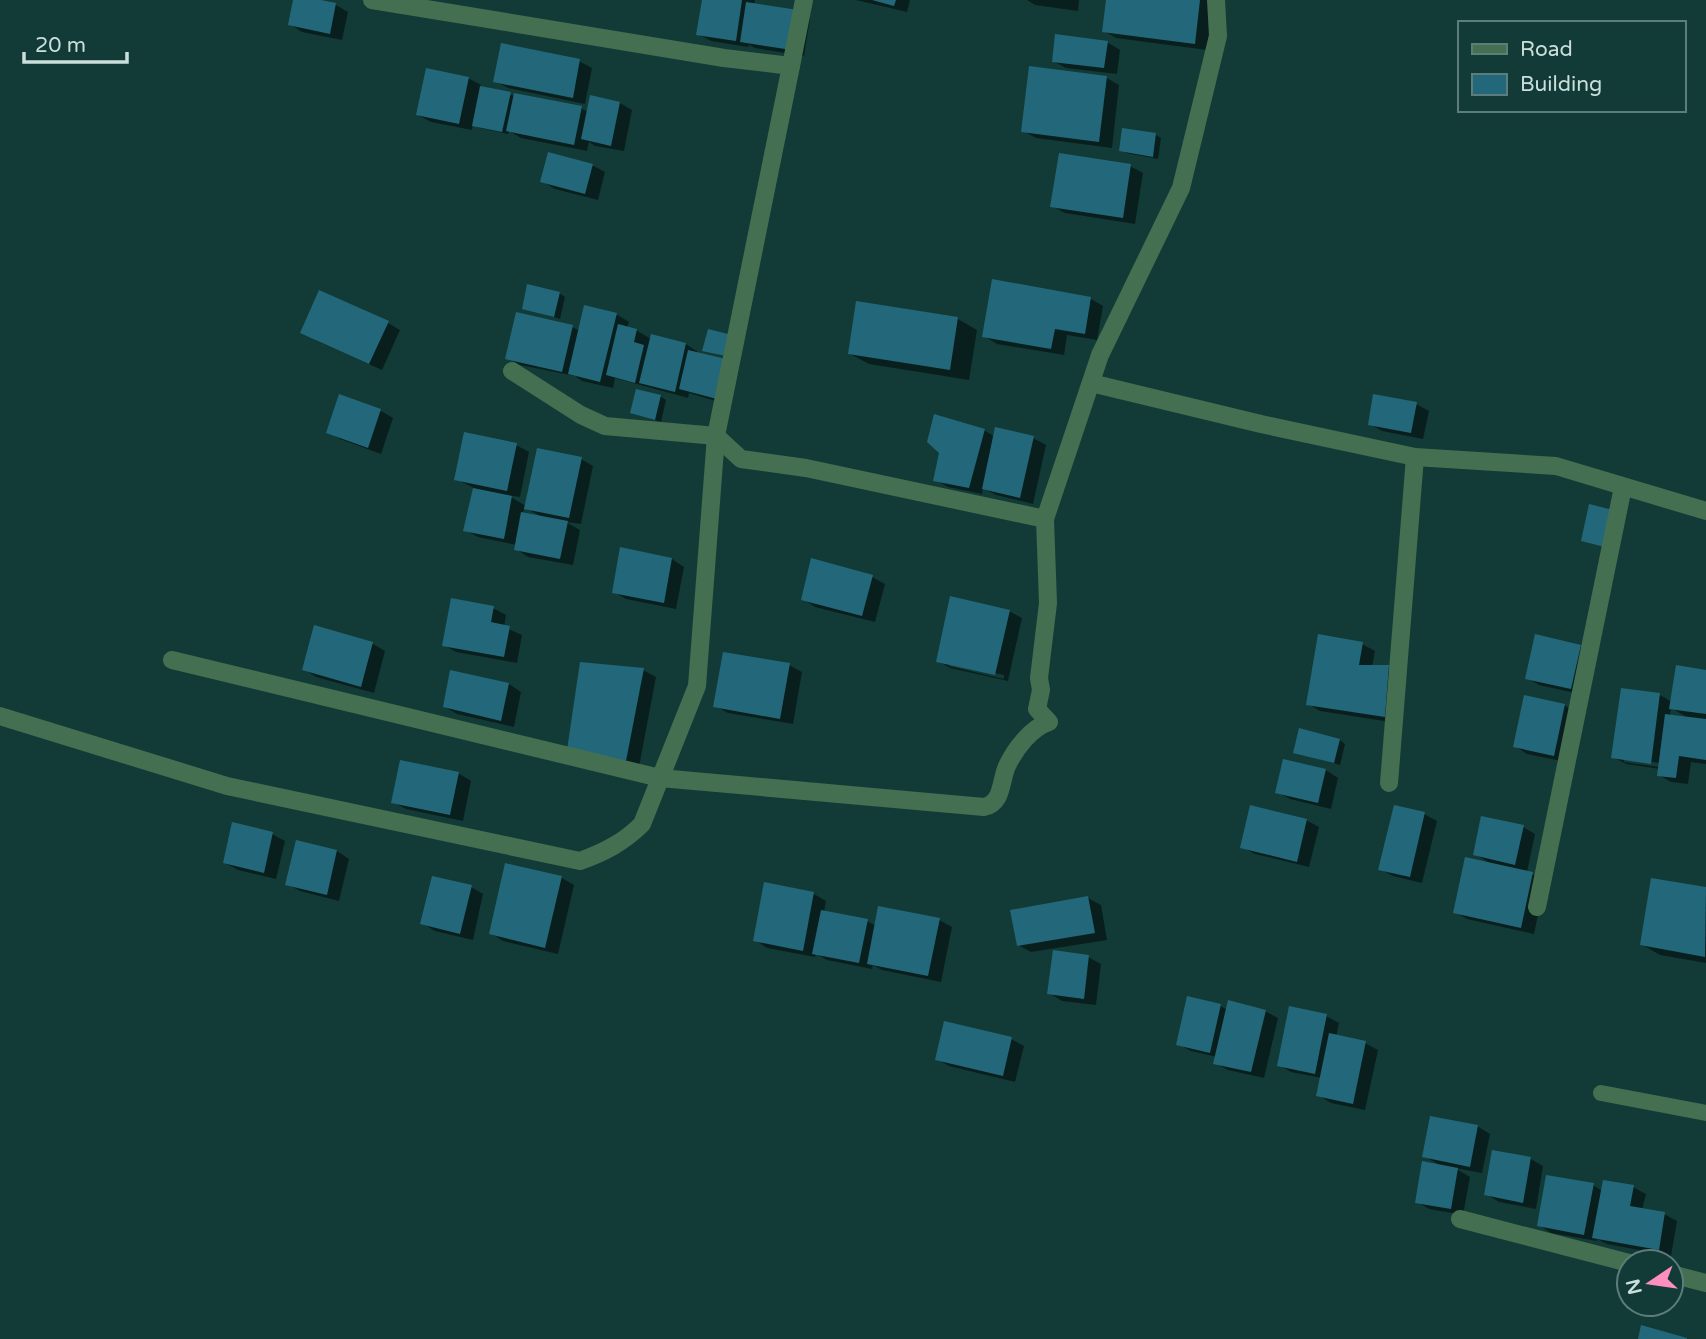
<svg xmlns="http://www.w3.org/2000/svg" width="1706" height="1339" viewBox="0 0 1706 1339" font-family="'Varela Round',sans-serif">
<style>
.shadow{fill:#0007;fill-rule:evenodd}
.building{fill:#23687a}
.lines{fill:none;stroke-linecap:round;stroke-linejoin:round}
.lane{stroke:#456f51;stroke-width:16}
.street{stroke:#456f51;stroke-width:18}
</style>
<rect width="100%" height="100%" fill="#123b37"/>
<!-- shadow -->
<g class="shadow">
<polygon points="294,0 313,0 336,5 348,12 342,40 302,32 290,24"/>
<polygon points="703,0 755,0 754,5 797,12 810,19 804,56 755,48 749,45 748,47 711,41 698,34"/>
<polygon points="856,0 910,0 907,12"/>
<polygon points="1027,0 1079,0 1078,11 1035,5"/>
<polygon points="1108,0 1208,0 1213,3 1207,50 1116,38 1104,31"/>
<polygon points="1107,42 1120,50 1117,74 1066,68 1053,61"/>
<polygon points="579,61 592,68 585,104 508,88 495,81"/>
<polygon points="1031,68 1107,78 1119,85 1112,148 1036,138 1023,131"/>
<polygon points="468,78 481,85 480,87 515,96 581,108 588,112 620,103 632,110 624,151 595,146 589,142 587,151 521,138 509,131 508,134 480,128 473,124 472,130 431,122 418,115"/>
<polygon points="1156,135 1161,138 1158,159 1126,153 1121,150"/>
<polygon points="592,165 605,172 598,200 555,189 542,181"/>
<polygon points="1130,166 1143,173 1135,224 1065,213 1052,206"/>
<polygon points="559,293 565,297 560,319 524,308"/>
<polygon points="1091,299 1103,306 1097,340 1067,335 1064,355 997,344 984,336"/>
<polygon points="616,314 629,322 627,328 636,330 651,339 652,336 686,344 698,352 698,354 729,405 689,393 688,398 615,378 613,388 582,381 575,376 520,365 507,358 572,327 580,331"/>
<polygon points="958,319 977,330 969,380 869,364 850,354"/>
<polygon points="388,323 400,330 382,370 315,340"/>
<polygon points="340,396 381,411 393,418 381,454 340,439 328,432"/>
<polygon points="660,396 666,400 661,422 632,413"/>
<polygon points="1416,404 1429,411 1423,439 1382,431 1370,424"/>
<polygon points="984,430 995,437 1033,438 1046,445 1033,504 996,495 983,488 982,494 948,487 935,480"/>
<path d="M516 445 529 452 520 497 507 495 526 506 581 459 593 466 581 524 566 522 580 530 573 565 528 557 516 549 517 545 478 537 465 530 474 488 456 479ZM524 507 542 517 523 514Z"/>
<polygon points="622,549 672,559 684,567 676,609 626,599 614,592"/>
<polygon points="872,577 885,584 875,622 815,607 803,599"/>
<polygon points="493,608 506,615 504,627 522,635 517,663 456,652 444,645"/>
<path d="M1009 611 1022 618 1008 681 950 668 938 661ZM949 663 1004 675V679L949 666Z"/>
<polygon points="315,628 373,644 385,651 374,693 316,677 304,669"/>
<polygon points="1362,644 1375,651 1372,667 1388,667 1401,674 1397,723 1320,711 1308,704"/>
<polygon points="1581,646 1593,654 1584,695 1539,685 1527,678"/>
<polygon points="789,665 802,672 793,724 728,713 715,706"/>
<polygon points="643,670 656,677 639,767 582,756"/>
<polygon points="452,672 509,684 521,692 514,727 457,714 445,707"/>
<path d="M1706 672V764L1691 762 1688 784 1671 782 1659 775 1660 769 1626 764 1613 757 1660 695 1672 702ZM1671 708 1690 719 1670 716ZM1624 758 1660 763 1659 767 1624 762Z"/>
<polygon points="1564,705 1577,713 1566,762 1527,754 1515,746"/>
<polygon points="1340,740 1345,744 1340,765 1295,752"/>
<polygon points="1326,770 1338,778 1331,809 1290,799 1277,792"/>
<polygon points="458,773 471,781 463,821 406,809 393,802"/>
<polygon points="1424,814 1437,821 1422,883 1393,876 1380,869"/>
<polygon points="1306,820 1319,827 1309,867 1255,854 1242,847"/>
<polygon points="1523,827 1535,834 1527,872 1545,880 1534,934 1467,919 1455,912 1491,864 1475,854"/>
<polygon points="272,834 285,841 276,879 238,870 225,863"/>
<polygon points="297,842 337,851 349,859 339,901 300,891 287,884"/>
<polygon points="507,865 562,878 574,885 558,954 503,941 491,933"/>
<polygon points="1653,880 1706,889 1706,963 1660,955 1641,944"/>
<polygon points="766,884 814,894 826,901 824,912 867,921 876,926 939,920 952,927 941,982 882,970 873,965 872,969 827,960 816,954 815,957 767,948 755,940"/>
<polygon points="471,887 483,894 473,940 435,931 422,923"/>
<polygon points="1088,898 1101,905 1107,940 1031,952 1018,945"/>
<polygon points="1088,957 1101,964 1096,1005 1062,1001 1049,993"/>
<polygon points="1220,1006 1228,1010 1265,1011 1278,1018 1264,1078 1228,1070 1215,1063 1217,1057 1191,1051 1178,1044"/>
<polygon points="1326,1016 1339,1023 1336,1037 1365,1043 1378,1050 1365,1110 1331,1103 1318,1095 1322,1078 1291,1072 1279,1065"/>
<polygon points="1011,1039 1024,1046 1015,1082 949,1066 937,1059"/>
<polygon points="1477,1126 1490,1134 1482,1173 1455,1168 1470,1177 1463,1215 1429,1209 1417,1202 1441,1166 1424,1156"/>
<polygon points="1494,1152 1531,1159 1543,1166 1536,1209 1499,1202 1486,1194"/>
<polygon points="1593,1185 1602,1191 1633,1187 1646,1194 1642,1210 1664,1214 1677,1221 1671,1256 1607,1244 1597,1239 1597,1241 1551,1233 1539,1225"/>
</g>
<!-- building -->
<g class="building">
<polygon points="293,0 321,0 336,3 330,34 288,25"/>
<polygon points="702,0 742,0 736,41 696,35"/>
<polygon points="872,0 896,0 894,6"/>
<polygon points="1106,0 1200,0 1195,44 1102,32"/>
<polygon points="746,2 798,10 792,50 740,42"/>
<polygon points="1055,34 1108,41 1104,68 1052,62"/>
<polygon points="501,43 580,59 573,98 493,82"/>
<polygon points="1029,66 1107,76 1099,142 1021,132"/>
<polygon points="426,68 469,77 459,124 416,115"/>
<polygon points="480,86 511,92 502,132 472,126"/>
<polygon points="514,93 582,106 574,145 506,131"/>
<polygon points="590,95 620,102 611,146 581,139"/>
<polygon points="1122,128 1156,133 1153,157 1119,151"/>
<polygon points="548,152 593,164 585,194 540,182"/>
<polygon points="1059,153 1131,164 1123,218 1050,207"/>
<polygon points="992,279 1091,297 1085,334 1055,329 1051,349 982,337"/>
<polygon points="527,284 560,292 554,317 522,309"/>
<polygon points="319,290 389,321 369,364 300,333"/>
<polygon points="856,301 958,317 950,370 848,354"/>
<polygon points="584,305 617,313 600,382 568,374"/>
<polygon points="516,312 573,325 562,372 505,359"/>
<polygon points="618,324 637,329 634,342 644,345 635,383 606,375"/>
<polygon points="708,329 732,335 726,356 702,351"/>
<polygon points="651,334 686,343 675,392 639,383"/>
<polygon points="688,350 726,359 717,399 679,389"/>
<polygon points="636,389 661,395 655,420 630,413"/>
<polygon points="339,394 381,409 368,448 326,433"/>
<polygon points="1373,394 1417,402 1411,433 1368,425"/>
<polygon points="934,414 985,429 969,488 933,481 939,453 927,442"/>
<polygon points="995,427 1034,436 1020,498 982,489"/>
<polygon points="464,432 517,443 507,491 454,480"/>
<polygon points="537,448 582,457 569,518 524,509"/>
<polygon points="473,488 512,496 504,539 463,531"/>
<polygon points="1589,504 1613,510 1605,547 1581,541"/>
<polygon points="521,512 568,521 560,559 514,550"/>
<polygon points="620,547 672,558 664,603 612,593"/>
<polygon points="811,558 873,575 862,616 801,600"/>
<polygon points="950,596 1010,610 995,675 936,662"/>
<polygon points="451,598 494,606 491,622 510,626 504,657 442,646"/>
<polygon points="314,625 373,642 361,687 302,670"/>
<polygon points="1318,634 1363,642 1359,665 1389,665 1385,717 1306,705"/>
<polygon points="1535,634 1581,645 1571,689 1525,679"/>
<polygon points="723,652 790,663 780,719 713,707"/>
<polygon points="580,662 644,668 626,761 567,750"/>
<polygon points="1676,665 1706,670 1706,714 1669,709"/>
<polygon points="450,670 509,683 501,721 443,707"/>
<polygon points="1621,688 1660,693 1651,764 1611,758"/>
<polygon points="1524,695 1565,704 1554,756 1513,747"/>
<polygon points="1665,714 1706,719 1706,760 1679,756 1676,778 1657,776"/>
<polygon points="1299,728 1340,739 1334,763 1293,753"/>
<polygon points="1283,759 1326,769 1318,803 1275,793"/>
<polygon points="400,760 459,772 450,815 391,803"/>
<polygon points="1250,805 1307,819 1297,862 1240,848"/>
<polygon points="1394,805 1425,812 1410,877 1378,870"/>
<polygon points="1481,816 1524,825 1515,865 1473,855"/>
<polygon points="232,822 273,832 264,873 223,863"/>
<polygon points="296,840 337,850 327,895 285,885"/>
<polygon points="1465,857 1533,872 1521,928 1453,913"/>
<polygon points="505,863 562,876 545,948 489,934"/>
<polygon points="432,876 472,885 460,934 420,924"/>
<polygon points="1651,878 1706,887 1705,957 1640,945"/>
<polygon points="764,882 814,892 803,951 753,941"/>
<polygon points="1088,896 1095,933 1017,946 1010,910"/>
<polygon points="878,906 940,918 928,976 867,964"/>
<polygon points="821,910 868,919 859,963 812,954"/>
<polygon points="1053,950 1089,955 1084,999 1047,994"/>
<polygon points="1187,996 1221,1004 1210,1053 1176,1045"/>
<polygon points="1228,1000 1266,1010 1251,1072 1213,1064"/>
<polygon points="1289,1006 1327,1014 1315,1074 1277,1066"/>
<polygon points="944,1021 1012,1037 1003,1076 935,1060"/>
<polygon points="1329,1033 1366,1041 1353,1104 1316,1096"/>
<polygon points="1430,1116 1478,1125 1470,1167 1422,1157"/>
<polygon points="1492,1150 1531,1157 1523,1203 1484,1195"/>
<polygon points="1422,1161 1458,1168 1451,1209 1415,1203"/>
<polygon points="1546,1175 1594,1183 1584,1235 1537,1226"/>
<polygon points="1603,1180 1634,1185 1630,1206 1665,1212 1659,1250 1592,1238"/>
<polygon points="1641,1325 1687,1338 1687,1339 1638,1339"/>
</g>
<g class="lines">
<!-- lane -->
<polyline class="lane" points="1601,1093 1706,1113"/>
<!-- street -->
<g class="street">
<polyline points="372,0 724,58 791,66 804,0"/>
<polyline points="512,371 581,415 605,426 716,436 741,459 806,468 1045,519"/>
<polyline points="1091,383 1261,424 1415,457 1556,466 1706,511"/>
<path d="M172 660 660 778 984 807C1003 803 1000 782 1007 766 1015 749 1031 728 1049 722L1037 709 1041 690 1039 678 1048 603 1045 519 1100 355 1181 188 1218 36 1216 0"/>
<path d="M0 716 227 786 580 861C605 852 624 842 642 824L697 686 716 436 791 66"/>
<polyline points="1389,783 1415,457"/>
<polyline points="1537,907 1623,487"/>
<polyline points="1460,1219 1629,1263"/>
<polyline points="1671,1274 1706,1283"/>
</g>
</g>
<!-- legend -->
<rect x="1458" y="21" width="228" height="91" fill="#123b37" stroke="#5c7d79" stroke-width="2"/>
<rect x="1472" y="44" width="35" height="10" fill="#456f51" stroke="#5c7d79" stroke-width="2"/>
<text x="1520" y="56" font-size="21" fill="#cadfdc">Road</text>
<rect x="1472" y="74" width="35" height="21" fill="#23687a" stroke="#5c7d79" stroke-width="2"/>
<text x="1520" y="91" font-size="21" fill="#cadfdc">Building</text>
<!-- north arrow -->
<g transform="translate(1650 1283) rotate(257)"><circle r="33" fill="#123b37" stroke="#5c7d79" stroke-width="2"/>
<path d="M0-5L12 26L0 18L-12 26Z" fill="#fd8ec0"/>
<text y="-10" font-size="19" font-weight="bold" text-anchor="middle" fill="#cadfdc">N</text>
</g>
<!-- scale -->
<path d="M24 52v10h103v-10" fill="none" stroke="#cadfdc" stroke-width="3.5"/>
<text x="35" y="52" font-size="21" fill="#cadfdc" stroke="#123b37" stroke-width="5" paint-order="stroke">20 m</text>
</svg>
